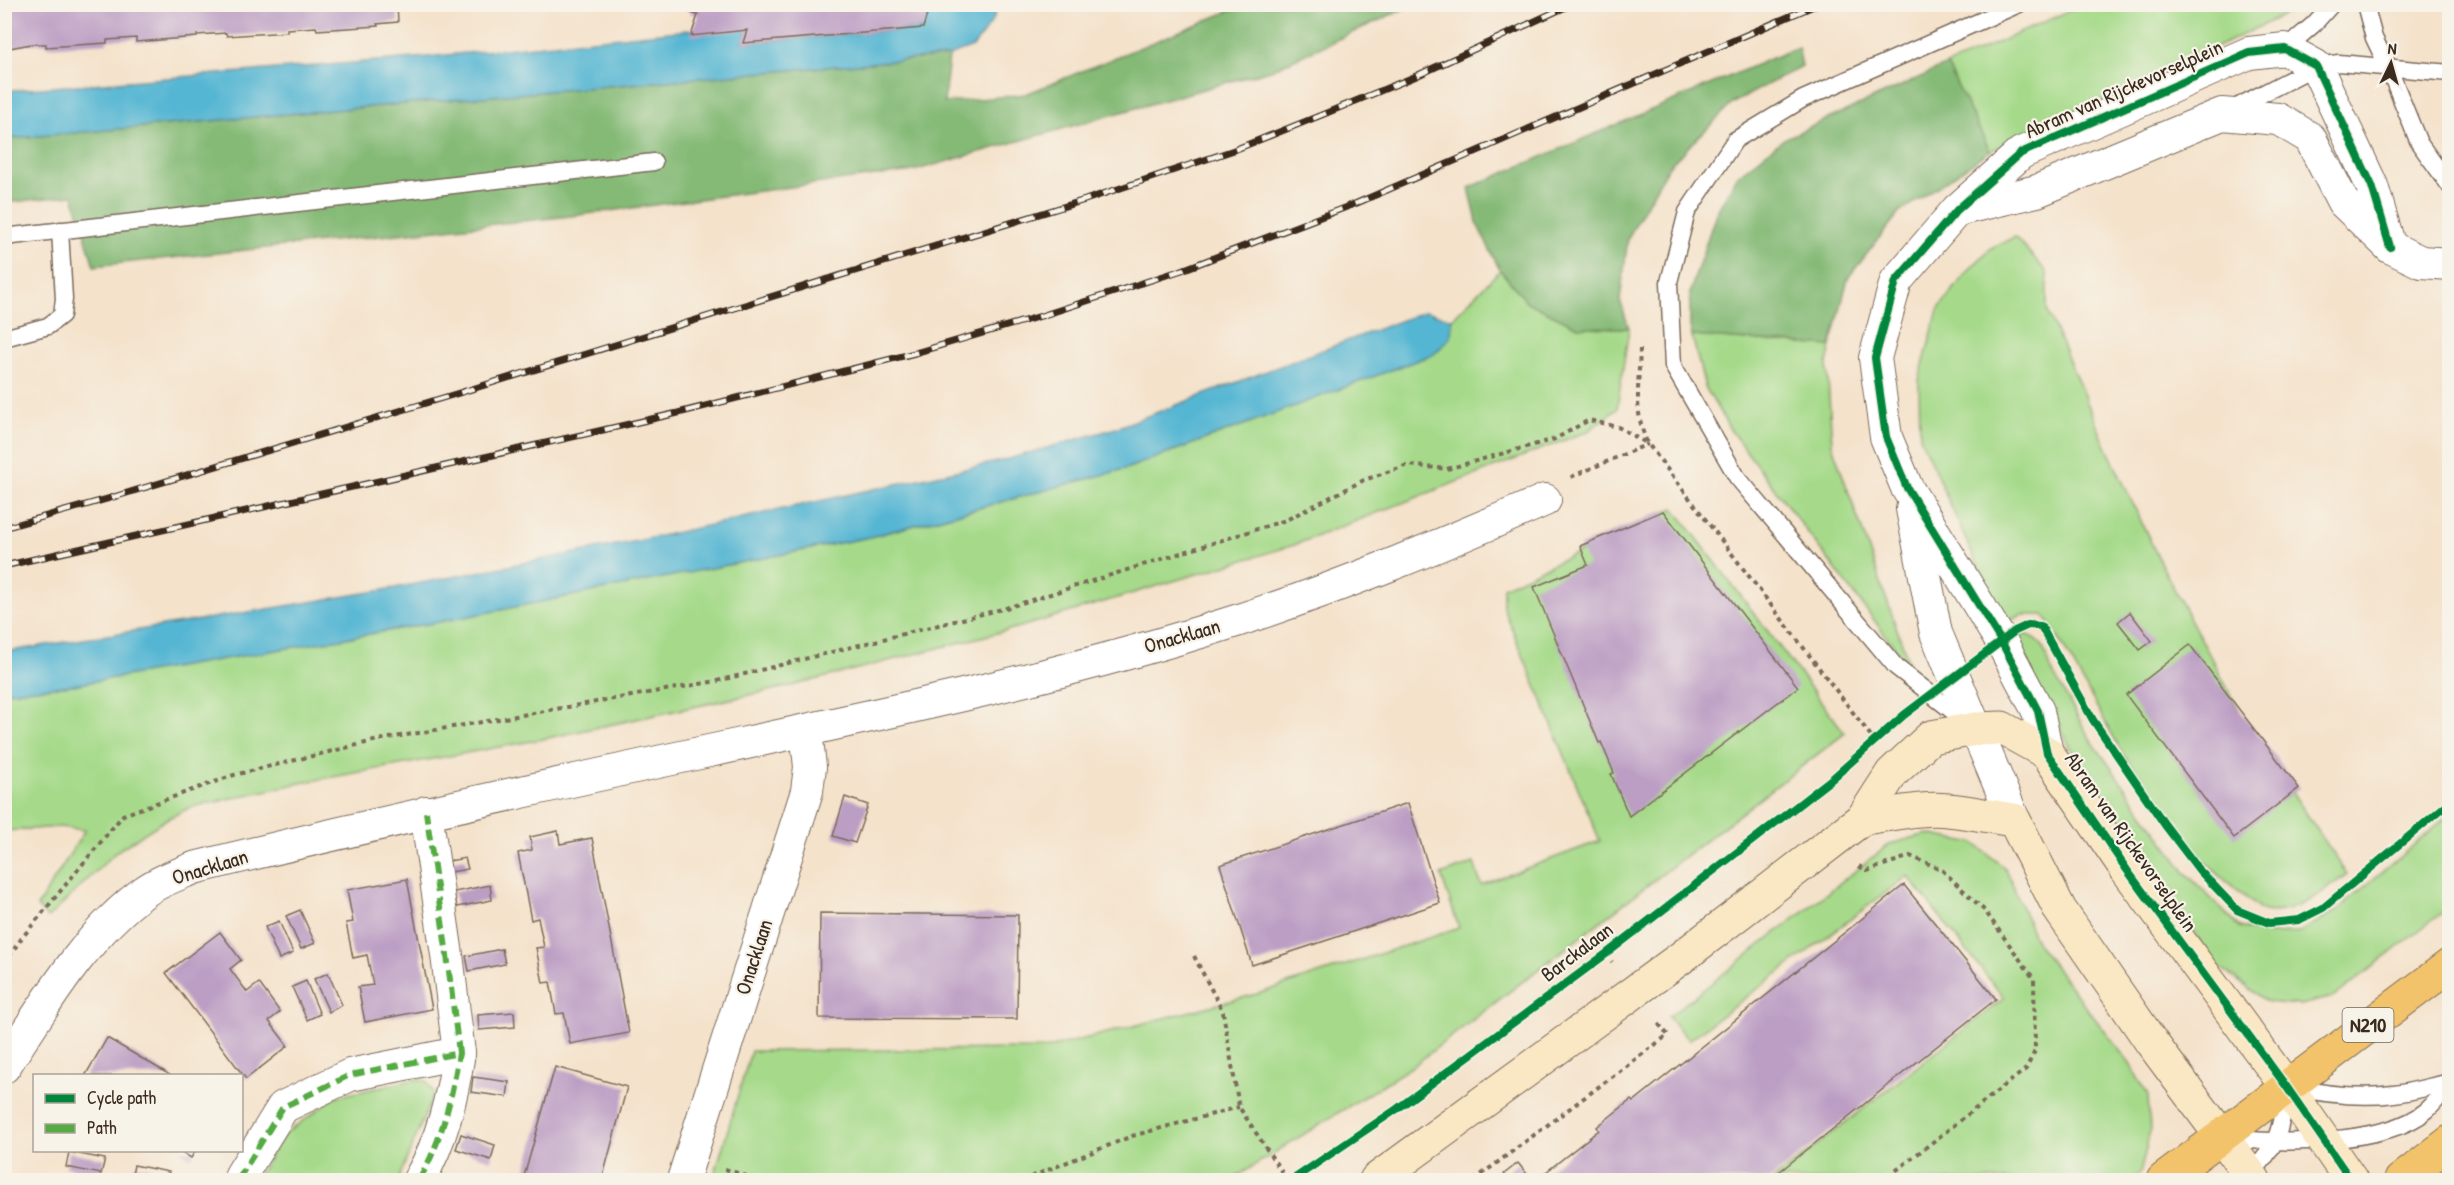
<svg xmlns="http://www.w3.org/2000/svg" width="2454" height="1185" viewBox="0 0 2454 1185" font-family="'Patrick Hand',sans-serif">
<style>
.green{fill:#a6da8a;stroke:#708254;stroke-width:1.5}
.forest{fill:#84ba76;stroke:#60724a;stroke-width:1.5}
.water{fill:#54b6d3;stroke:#487078;stroke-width:1.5}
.building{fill:#bc9ec4}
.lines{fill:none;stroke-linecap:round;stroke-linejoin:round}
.lane-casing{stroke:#7c6a5b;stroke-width:19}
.street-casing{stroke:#7c6a5b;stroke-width:34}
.secondary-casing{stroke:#7c6a5b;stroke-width:35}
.highway-casing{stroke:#7c6a5b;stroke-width:35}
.path{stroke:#7c6a5b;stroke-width:4;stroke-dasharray:4.5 4.5;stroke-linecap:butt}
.lane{stroke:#fff;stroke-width:16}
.street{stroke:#fff;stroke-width:32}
.secondary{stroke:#fae7c3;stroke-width:33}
.highway{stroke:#f2c36a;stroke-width:33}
.rail-casing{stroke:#3b2a1e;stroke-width:7}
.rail{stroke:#f7f3e8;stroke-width:4.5;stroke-dasharray:14;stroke-linecap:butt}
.quiet{stroke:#55ab43;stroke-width:6;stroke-dasharray:12 6;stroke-linecap:butt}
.cycleway-casing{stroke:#f7f3e8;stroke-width:11}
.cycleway{stroke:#00873e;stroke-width:8}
.labels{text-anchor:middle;stroke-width:4.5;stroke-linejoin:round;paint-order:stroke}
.shield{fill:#f7f3e8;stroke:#73665b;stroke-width:1.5}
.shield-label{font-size:20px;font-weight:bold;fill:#3b2a1e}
.street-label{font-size:21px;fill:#3b2a1e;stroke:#f7f3e8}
</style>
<rect width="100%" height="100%" fill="#f7f3e8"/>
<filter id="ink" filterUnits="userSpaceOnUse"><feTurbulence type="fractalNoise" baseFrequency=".0167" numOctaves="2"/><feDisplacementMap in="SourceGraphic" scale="12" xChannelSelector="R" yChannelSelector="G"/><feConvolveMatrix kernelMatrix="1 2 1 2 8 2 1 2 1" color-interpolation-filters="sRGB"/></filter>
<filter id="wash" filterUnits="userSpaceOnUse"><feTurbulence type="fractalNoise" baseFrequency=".008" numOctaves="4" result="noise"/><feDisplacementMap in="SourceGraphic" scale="24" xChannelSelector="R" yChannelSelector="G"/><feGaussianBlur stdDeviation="1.35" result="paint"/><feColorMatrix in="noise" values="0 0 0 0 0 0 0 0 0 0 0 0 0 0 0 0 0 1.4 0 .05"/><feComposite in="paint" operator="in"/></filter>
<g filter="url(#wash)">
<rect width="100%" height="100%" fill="#f4e2cb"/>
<!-- green -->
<g class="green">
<polygon points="2082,5 2300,5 2296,9 2147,81 1990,151 1947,65"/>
<path d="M2015 237 2047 272V310L2105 444 2163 568 2247 725 2347 874C2324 892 2290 919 2260 910L2201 859 2123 754 2062 644 2044 615H2021L2004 625 1920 437 1919 380 1938 310 1966 273 1991 248Z"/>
<polygon points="1500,270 1527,302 1578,327 1629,328 1617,409 1588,431 1294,545 1020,627 791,686 543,739 305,782 191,807 165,820 117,851 48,918 37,907 85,830 60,827 5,831 5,692 73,685 439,622 870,537 1128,468 1434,354 1451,337 1452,319"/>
<polygon points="1692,336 1831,346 1827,363 1832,445 1911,669 1731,431 1705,387"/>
<polygon points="1674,508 1845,733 1413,1066 1231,1180 713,1180 751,1051 1045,1049 1257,994 1459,928 1441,875 1474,863 1481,885 1600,841 1503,607 1503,587"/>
<polygon points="2016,635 2028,635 2042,645 2052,671 2089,737 2186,873 2239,927 2269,934 2299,933 2336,911 2449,815 2449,907 2334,997 2300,1005 2267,1002 2218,966 2144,861 2069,745 2032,675"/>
<polygon points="1927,834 1974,843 2006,869 2036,942 2130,1064 2148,1096 2150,1132 2140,1174 2132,1180 1773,1180 2004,998 1908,876 1689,1040 1668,1017 1890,844"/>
<polygon points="417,1079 426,1081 434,1093 398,1180 255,1180 284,1135 335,1097"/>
</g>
<!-- forest -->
<g class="forest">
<polygon points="1244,5 1412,5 1271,70 913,171 571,216 94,266 73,195 5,203 4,139 949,56 944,103 1026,94"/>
<polygon points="1798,47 1802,66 1733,103 1668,167 1628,238 1620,300 1629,328 1578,327 1527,302 1500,270 1478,226 1469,188"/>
<polygon points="1947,65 1990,151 1899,213 1848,278 1831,346 1692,336 1690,326 1690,292 1716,213 1737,176 1784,139"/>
</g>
<!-- water -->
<g class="water">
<polygon points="930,5 998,5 993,20 973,47 949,56 5,139 4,91 427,57 708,28 754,9 743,43 922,28"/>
<polygon points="1426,311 1452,319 1451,337 1434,354 1128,468 870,537 439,622 73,685 5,692 5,652 395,588 642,540 1001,461 1113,429"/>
</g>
<g id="blocks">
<!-- building -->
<g class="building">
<polygon points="4,4 397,4 398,22 377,24 378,26 317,30 316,27 287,29 287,32 227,36 226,33 197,35 197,37 136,42 136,38 122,39 107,40 107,43 46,47 46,44 31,44 4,49"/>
<polygon points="693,4 930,4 923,28 743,43 747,30 691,36 698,15 690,13"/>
<polygon points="1663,511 1798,687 1629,816 1611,774 1614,773 1601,742 1599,743 1534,587 1588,565 1580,546"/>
<polygon points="2130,612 2152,641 2140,650 2118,622"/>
<polygon points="2190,645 2299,788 2234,838 2126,695"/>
<polygon points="845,797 868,805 855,843 833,836"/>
<polygon points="1408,803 1440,903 1252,965 1220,865"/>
<polygon points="558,831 560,844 592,838 629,1033 570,1044 564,1013 556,1014 550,982 543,983 536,948 544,947 538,918 531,920 518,853 532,850 530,837"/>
<polygon points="465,858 468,869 451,872 449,861"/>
<polygon points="407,879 432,1009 365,1022 358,987 373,985 367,955 353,958 346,923 353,922 347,890"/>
<polygon points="490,885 492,900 457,907 454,892"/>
<polygon points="1904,885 1996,999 1769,1180 1536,1180 1599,1130 1597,1127 1613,1114 1631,1100 1633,1102"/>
<polygon points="300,910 315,943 301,949 286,916"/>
<polygon points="820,913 1018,915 1017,1019 819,1018"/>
<polygon points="279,921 293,953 279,959 265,927"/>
<polygon points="220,932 241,960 230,969 247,992 259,983 280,1012 269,1021 288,1046 246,1079 166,973"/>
<polygon points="502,949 505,964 469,971 466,956"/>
<polygon points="328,973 342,1005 329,1012 314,979"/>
<polygon points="306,981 320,1014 307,1020 292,987"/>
<polygon points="514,1012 515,1027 479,1030 478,1015"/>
<polygon points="107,1038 165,1072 171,1076 85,1076"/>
<polygon points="555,1067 627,1087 602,1180 523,1180"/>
<polygon points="473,1077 509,1082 507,1097 471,1092"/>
<polygon points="461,1134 495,1145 491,1160 456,1149"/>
<polygon points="179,1150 196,1150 191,1158"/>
<polygon points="69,1152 105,1159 101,1174 66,1167"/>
<polygon points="1518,1163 1527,1174 1519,1180 1510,1180 1504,1174"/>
<polygon points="134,1165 169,1172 167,1180 131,1180"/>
</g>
</g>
</g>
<g filter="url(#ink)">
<use href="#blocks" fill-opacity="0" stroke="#7c6a5b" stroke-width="1.5"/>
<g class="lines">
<defs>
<g id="lane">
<polyline points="2365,4 2374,38 2389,69 2419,143 2450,186"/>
<polyline points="2285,49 2314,24 2332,4"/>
<polyline points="2231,110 2316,66 2339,63 2450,73"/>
<polyline points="4,237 654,162"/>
<polyline points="4,338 48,326 62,315 64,299 60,230"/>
<polyline points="1968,723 1896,667 1737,477 1673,366 1669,282 1687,212 1735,140 1803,99 2019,4"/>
<path d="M2224 1137C2274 1145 2386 1145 2426 1111 2435 1104 2442 1092 2450 1083"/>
<path d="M2247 1178C2279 1145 2281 1131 2286 1086 2322 1094 2358 1099 2394 1094 2413 1092 2431 1086 2450 1082"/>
</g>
<g id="street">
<polyline points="1961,209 2037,191 2222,114 2278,119 2310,138 2343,202 2390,247 2421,262 2450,264"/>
<polyline points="1912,509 1936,633 2014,820"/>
<polyline points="2047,753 2038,711 2001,641 1907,488 1886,437 1875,358 1896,281 1957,210 2021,153 2249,53 2285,49 2316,66 2372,186 2390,247"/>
<path d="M4 1067C45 1005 84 936 144 892 159 881 177 875 194 868 365 826 537 788 709 751 886 713 1064 676 1236 621 1341 587 1444 544 1545 500"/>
<polyline points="240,1180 241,1175 283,1107 350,1075 459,1053 447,955 426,812"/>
<path d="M419 1180C442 1141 452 1097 459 1053"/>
<polyline points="683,1180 807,791 810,767 806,730"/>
</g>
<g id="secondary">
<path d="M1863 818C1891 815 1920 807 1948 810 1970 812 1992 817 2014 820L2060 910 2152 1043 2254 1180"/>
<polyline points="1376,1180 1682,957 1863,818 1892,773 1931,737 1976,729 2002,728 2047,753 2127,870 2286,1086 2351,1180"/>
</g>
<g id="highway">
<polyline points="2163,1180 2450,965"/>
<polyline points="2401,1180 2450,1142"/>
</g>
</defs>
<!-- lane casing -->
<use href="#lane" class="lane-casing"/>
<!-- street casing -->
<use href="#street" class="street-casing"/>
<!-- secondary casing -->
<use href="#secondary" class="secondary-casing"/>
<!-- highway casing -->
<use href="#highway" class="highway-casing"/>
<!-- path -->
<g class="path">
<path d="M1640 349C1639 382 1633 414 1648 444L1874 740"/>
<polyline points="1571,477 1648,444"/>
<polyline points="1859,866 1867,871 1910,856 1941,869 1985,911 2034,979 2035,1051 2026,1069 1884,1180"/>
<polyline points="1606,954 1612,962"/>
<polyline points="1194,956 1223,1012 1239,1107 1287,1180"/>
<polyline points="4,964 21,939 123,815 234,775 378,740 717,681 1006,608 1286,520 1364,480 1408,465 1447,469 1555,439 1589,420 1618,427 1648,444"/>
<polyline points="725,1169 759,1180"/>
<polyline points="1023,1180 1132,1136 1239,1107"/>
<polyline points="1474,1180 1668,1035 1656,1021"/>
</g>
<!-- lane -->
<use href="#lane" class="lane"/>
<!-- street -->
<use href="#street" class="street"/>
<!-- secondary -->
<use href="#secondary" class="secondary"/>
<!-- highway -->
<use href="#highway" class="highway"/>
<defs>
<g id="rail">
<polyline points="4,528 107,499 459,393 1085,200 1234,150 1324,114 1414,77 1572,4"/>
<polyline points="4,566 678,413 915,353 1041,316 1182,270 1357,203 1818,4"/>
</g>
</defs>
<!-- rail casing -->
<use href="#rail" class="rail-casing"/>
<!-- rail -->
<use href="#rail" class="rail"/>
<!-- quiet -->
<g class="quiet">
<polyline points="240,1180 241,1175 283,1107 350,1075 459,1053 447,955 426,812"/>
<path d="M419 1180C442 1141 452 1097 459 1053"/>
</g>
<defs>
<g id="cycleway">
<polyline points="1292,1180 1397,1109 1606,954 1833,778 1904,715 2015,631 2028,625 2041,626 2093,720 2165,825 2200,871 2237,910 2269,923 2299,920 2323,908 2450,802"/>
<polyline points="2351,1180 2286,1086 2127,870 2047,753 2038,711 2001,641 1907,488 1886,437 1875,358 1896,281 1957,210 2021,153 2249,53 2285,49 2316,66 2372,186 2390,247"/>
</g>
</defs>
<!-- cycleway casing -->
<use href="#cycleway" class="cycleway-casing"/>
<!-- cycleway -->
<use href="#cycleway" class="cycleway"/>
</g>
</g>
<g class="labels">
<!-- shield labels -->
<rect class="shield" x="2342.5" y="1008" width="51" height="34" rx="4.5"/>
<g class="shield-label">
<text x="2368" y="1032">N210</text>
</g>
<!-- street labels -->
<g class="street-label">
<text transform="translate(2124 89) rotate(-24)" y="7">Abram van Rijckevorselplein</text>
<text transform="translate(1182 636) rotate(-16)" y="7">Onacklaan</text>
<text transform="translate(2131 842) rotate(55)" y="7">Abram van Rijckevorselplein</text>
<text transform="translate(210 867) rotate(-17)" y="7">Onacklaan</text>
<text transform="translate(1577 952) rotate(-37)" y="7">Barckalaan</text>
<text transform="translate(754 957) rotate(-72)" y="7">Onacklaan</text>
</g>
</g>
<!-- margin -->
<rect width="2454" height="1185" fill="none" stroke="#f7f3e8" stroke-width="24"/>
<!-- legend -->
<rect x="33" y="1074" width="210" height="78" fill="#f7f3e8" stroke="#aca397" stroke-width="1.5"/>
<rect x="45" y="1094" width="30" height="9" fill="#00873e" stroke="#aca397" stroke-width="1.5"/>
<text x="87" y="1104" font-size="18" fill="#3b2a1e">Cycle path</text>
<rect x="45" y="1124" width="30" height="9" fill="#55ab43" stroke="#aca397" stroke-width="1.5"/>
<text x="87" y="1134" font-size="18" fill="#3b2a1e">Path</text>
<!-- north arrow -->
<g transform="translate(2391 63) rotate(5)" stroke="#f7f3e8" stroke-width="4.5" paint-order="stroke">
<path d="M0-4.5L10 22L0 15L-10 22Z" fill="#3b2a1e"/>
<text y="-9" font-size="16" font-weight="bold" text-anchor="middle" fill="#3b2a1e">N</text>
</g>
</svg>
